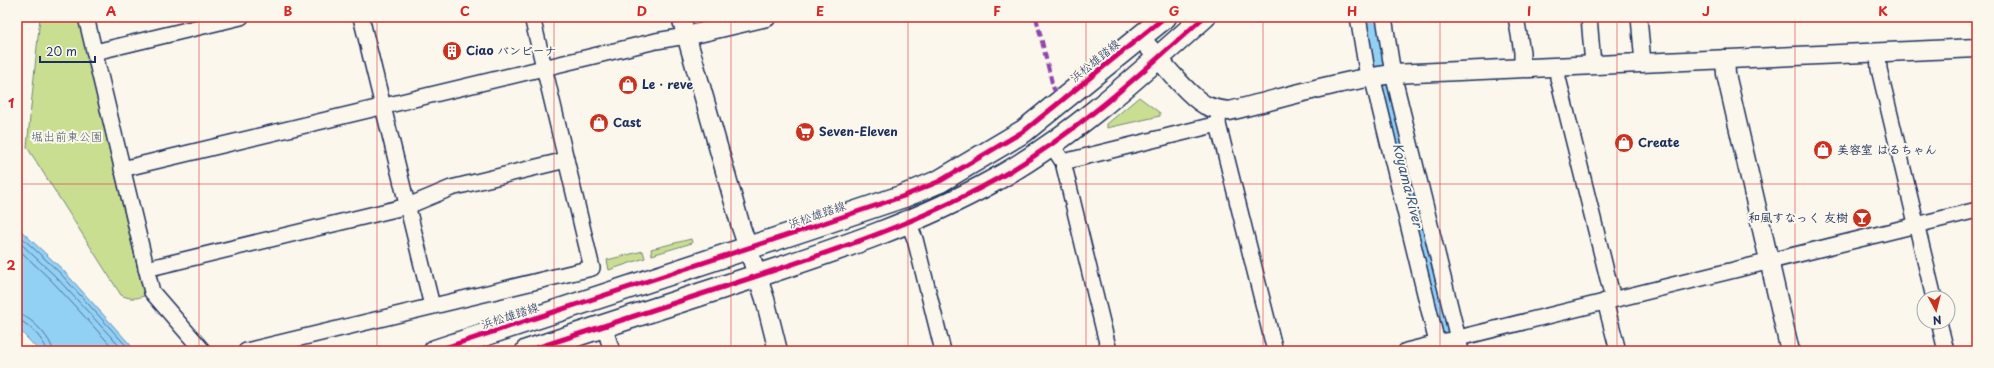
<svg xmlns="http://www.w3.org/2000/svg" width="1994" height="368" viewBox="0 0 1994 368" font-family="'Playpen Sans','Klee One',sans-serif">
<style>
.green{fill:#cade92;stroke:#728678}
.water{fill:#93d1f4;stroke:#6390b8}
.lines{fill:none;stroke-linecap:round;stroke-linejoin:round}
.shore{stroke:#4b709a;stroke-width:1}
.river{stroke:#93d1f4;stroke-width:33}
.minor-casing{stroke:#1b2f5e;stroke-width:18}
.tertiary-casing{stroke:#1b2f5e;stroke-width:21}
.primary-casing{stroke:#1b2f5e;stroke-width:25}
.minor{stroke:#fbf7ec;stroke-width:15}
.tertiary{stroke:#fbf7ec;stroke-width:18}
.primary{stroke:#fbf7ec;stroke-width:22}
.quiet{stroke:#8e44ad;stroke-width:4;stroke-dasharray:8 4;stroke-linecap:butt}
.cycleway-casing{stroke:#fbf7ec;stroke-width:8}
.cycleway{stroke:#d6006c;stroke-width:5}
.grid{fill:none;stroke:#d62828;stroke-width:1;stroke-opacity:0.55}
.labels{text-anchor:middle;stroke-width:4;stroke-linejoin:round;paint-order:stroke}
.poi-label{font-size:12px;font-weight:bold;fill:#1b2f5e;stroke:#fbf7ec;text-anchor:start}
.street-label{font-size:12px;fill:#1b2f5e;stroke:#fbf7ec}
.park-label{font-size:12px;fill:#475b6b;stroke:#fbf7ec}
.water-label{font-size:13px;font-style:italic;fill:#395884;stroke:#fbf7ec}
.neatline{fill:none;stroke:#d62828;stroke-width:1.5}
.grid-label{font-size:13px;text-anchor:middle;font-weight:bold;fill:#d62828}
</style>
<rect width="100%" height="100%" fill="#fbf7ec"/>
<filter id="ink" filterUnits="userSpaceOnUse"><feTurbulence type="fractalNoise" baseFrequency=".025" numOctaves="2"/><feDisplacementMap in="SourceGraphic" scale="8" xChannelSelector="R" yChannelSelector="G"/><feConvolveMatrix kernelMatrix="1 2 1 2 8 2 1 2 1" color-interpolation-filters="sRGB"/></filter>
<g filter="url(#ink)">
<!-- green -->
<g class="green">
<path d="M40 17H78L144 296C136 299 129 299 121 295L27 147Z"/>
<polygon points="1139,97 1160,113 1160,116 1107,128 1107,124"/>
<polygon points="691,239 692,243 652,255 651,249"/>
<polygon points="643,251 645,258 609,270 607,260"/>
</g>
<!-- water -->
<polygon class="water" points="17,227 62,269 136,351 39,351 17,327"/>
<g class="lines">
<!-- shore -->
<g class="shore">
<polyline points="17,233 59,272 131,351"/>
<polyline points="17,240 55,276 124,351"/>
<polyline points="17,248 51,280 116,351"/>
<path d="M17 314C29 314 52 339 53 351"/>
<path d="M17 320C26 320 46 342 47 351"/>
</g>
<!-- river -->
<polyline class="river" points="1373,17 1385,89 1449,351"/>
<defs>
<g id="minor">
<polyline points="86,17 152,292 203,351"/>
<polyline points="361,17 432,306"/>
<polyline points="1358,17 1368,77"/>
<polyline points="1384,17 1393,74 1461,351"/>
<polyline points="1516,17 1522,52 1522,68"/>
<polyline points="1589,17 1593,65"/>
<polyline points="1639,17 1643,63"/>
<polyline points="95,52 241,17"/>
<polyline points="1878,52 1879,69 1934,298"/>
<polyline points="1558,67 1558,78 1613,299"/>
<polyline points="1372,76 1439,351"/>
<polyline points="1219,110 1218,124 1275,351"/>
<polyline points="1051,144 1063,162 1109,351"/>
<polyline points="1063,162 1218,124"/>
<polyline points="122,169 656,41 686,36"/>
<polyline points="908,222 915,239 943,351"/>
<polyline points="146,269 408,206 451,188 566,160"/>
<polyline points="1605,301 1618,351"/>
<polyline points="1939,322 1946,351"/>
<polyline points="604,326 612,351"/>
<polyline points="246,351 592,268 532,17"/>
<polyline points="1406,351 1977,210"/>
</g>
<g id="tertiary">
<polyline points="681,17 741,227 765,299 778,351"/>
<polyline points="686,36 767,17"/>
<path d="M1140 37C1156 55 1186 94 1205 105 1213 109 1220 110 1229 111 1284 98 1337 81 1393 74L1977 48"/>
<polyline points="1725,59 1726,74 1790,351"/>
</g>
<g id="primary">
<polyline points="435,351 812,227 904,196 940,181 1024,131 1165,17"/>
<path d="M527 351C604 326 680 301 757 276 839 249 920 222 995 180 1072 137 1139 75 1204 17"/>
</g>
</defs>
<!-- minor casing -->
<use href="#minor" class="minor-casing"/>
<!-- tertiary casing -->
<use href="#tertiary" class="tertiary-casing"/>
<!-- primary casing -->
<use href="#primary" class="primary-casing"/>
<!-- minor -->
<use href="#minor" class="minor"/>
<!-- tertiary -->
<use href="#tertiary" class="tertiary"/>
<!-- primary -->
<use href="#primary" class="primary"/>
<!-- quiet -->
<polyline class="quiet" points="1036,17 1053,87 1055,91"/>
<defs>
<g id="cycleway">
<polyline points="435,351 812,227 904,196 940,181 1024,131 1165,17"/>
<path d="M527 351C604 326 680 301 757 276 839 249 920 222 995 180 1072 137 1139 75 1204 17"/>
</g>
</defs>
<!-- cycleway casing -->
<use href="#cycleway" class="cycleway-casing"/>
<!-- cycleway -->
<use href="#cycleway" class="cycleway"/>
</g>
</g>
<!-- grid -->
<path class="grid" d="M199 17V351M377 17V351M554 17V351M731 17V351M908 17V351M1086 17V351M1263 17V351M1440 17V351M1617 17V351M1795 17V351M17 184H1977"/>
<!-- icons -->
<defs>
<symbol id="building-disc" viewBox="-11 -11 22 22"><circle r="9.5" fill="#c8321e" stroke="#fbf7ec"/><path d="M-4-6H4V6H1V3H-1V6H-4ZM-2.5-4.3h1.7v1.8h-1.7ZM.8-4.3h1.7v1.8H.8ZM-2.5-1h1.7V.8h-1.7ZM.8-1h1.7V.8H.8Z" fill="#fff"/></symbol>
<symbol id="shop-disc" viewBox="-11 -11 22 22"><circle r="9.5" fill="#c8321e" stroke="#fbf7ec"/><path d="M-5-2.5h2.3a2.7 3.5 0 0 1 5.4 0H5L5.5 6h-11ZM-1.5-2.5h3a1.5 2.3 0 0 0-3 0Z" fill="#fff"/></symbol>
<symbol id="supermarket-disc" viewBox="-11 -11 22 22"><circle r="9.5" fill="#c8321e" stroke="#fbf7ec"/><path d="M-6-5.5h2.5l.6 2H6L4.5 2H-2.5L-4.4-4H-6ZM-1.5 3.2a1.3 1.3 0 1 0 .1 0ZM3 3.2a1.3 1.3 0 1 0 .1 0Z" fill="#fff"/></symbol>
<symbol id="bar-disc" viewBox="-11 -11 22 22"><circle r="9.5" fill="#c8321e" stroke="#fbf7ec"/><path d="M-6-5H6L.8 .8V4.5H3.5V6h-7V4.5H-.8V.8Z" fill="#fff"/></symbol>
</defs>
<g fill-rule="evenodd">
<use href="#building-disc" x="441" y="40" width="22" height="22"/>
<use href="#shop-disc" x="617" y="74" width="22" height="22"/>
<use href="#shop-disc" x="588" y="112" width="22" height="22"/>
<use href="#supermarket-disc" x="794" y="121" width="22" height="22"/>
<use href="#shop-disc" x="1613" y="132" width="22" height="22"/>
<use href="#shop-disc" x="1812" y="139" width="22" height="22"/>
<use href="#bar-disc" x="1851" y="207" width="22" height="22"/>
</g>
<g class="labels">
<!-- poi labels -->
<g class="poi-label">
<text x="466" y="55">Ciao バンビーナ</text>
<text x="642" y="89">Le・reve</text>
<text x="613" y="127">Cast</text>
<text x="819" y="136">Seven-Eleven</text>
<text x="1638" y="147">Create</text>
<text x="1837" y="154">美容室 はるちゃん</text>
<text x="1848" y="222" text-anchor="end">和風すなっく 友樹</text>
</g>
<!-- street labels -->
<g class="street-label">
<text transform="translate(1095 61) rotate(-39)" y="4">浜松雄踏線</text>
<text transform="translate(817 215) rotate(-19)" y="4">浜松雄踏線</text>
<text transform="translate(510 316) rotate(-18)" y="4">浜松雄踏線</text>
</g>
<!-- park labels -->
<g class="park-label">
<text x="67" y="141">堀出前東公園</text>
</g>
<!-- water labels -->
<g class="water-label">
<text transform="translate(1408 185) rotate(76)" y="5">Koyama River</text>
</g>
</g>
<!-- margin -->
<rect width="1994" height="368" fill="none" stroke="#fbf7ec" stroke-width="44"/>
<!-- north arrow -->
<g transform="translate(1936 310) rotate(173)"><circle r="19" fill="#fbf7ec" stroke="#a1a7b3"/>
<path d="M0-3L7 15L0 10L-7 15Z" fill="#c8321e"/>
<text y="-6" font-size="11" font-weight="bold" text-anchor="middle" fill="#1b2f5e">N</text>
</g>
<!-- scale -->
<path d="M40 56v6h55v-6" fill="none" stroke="#1b2f5e" stroke-width="2"/>
<text x="46" y="56" font-size="12" fill="#1b2f5e" stroke="#fbf7ec" stroke-width="3" paint-order="stroke">20 m</text>
<rect x="22" y="22" width="1950" height="324" class="neatline"/>
<g class="grid-label">
<text x="111" y="16">A</text>
<text x="288" y="16">B</text>
<text x="465" y="16">C</text>
<text x="642" y="16">D</text>
<text x="820" y="16">E</text>
<text x="997" y="16">F</text>
<text x="1174" y="16">G</text>
<text x="1352" y="16">H</text>
<text x="1529" y="16">I</text>
<text x="1706" y="16">J</text>
<text x="1883" y="16">K</text>
<text x="11" y="108">1</text>
<text x="11" y="270">2</text>
</g>
</svg>
